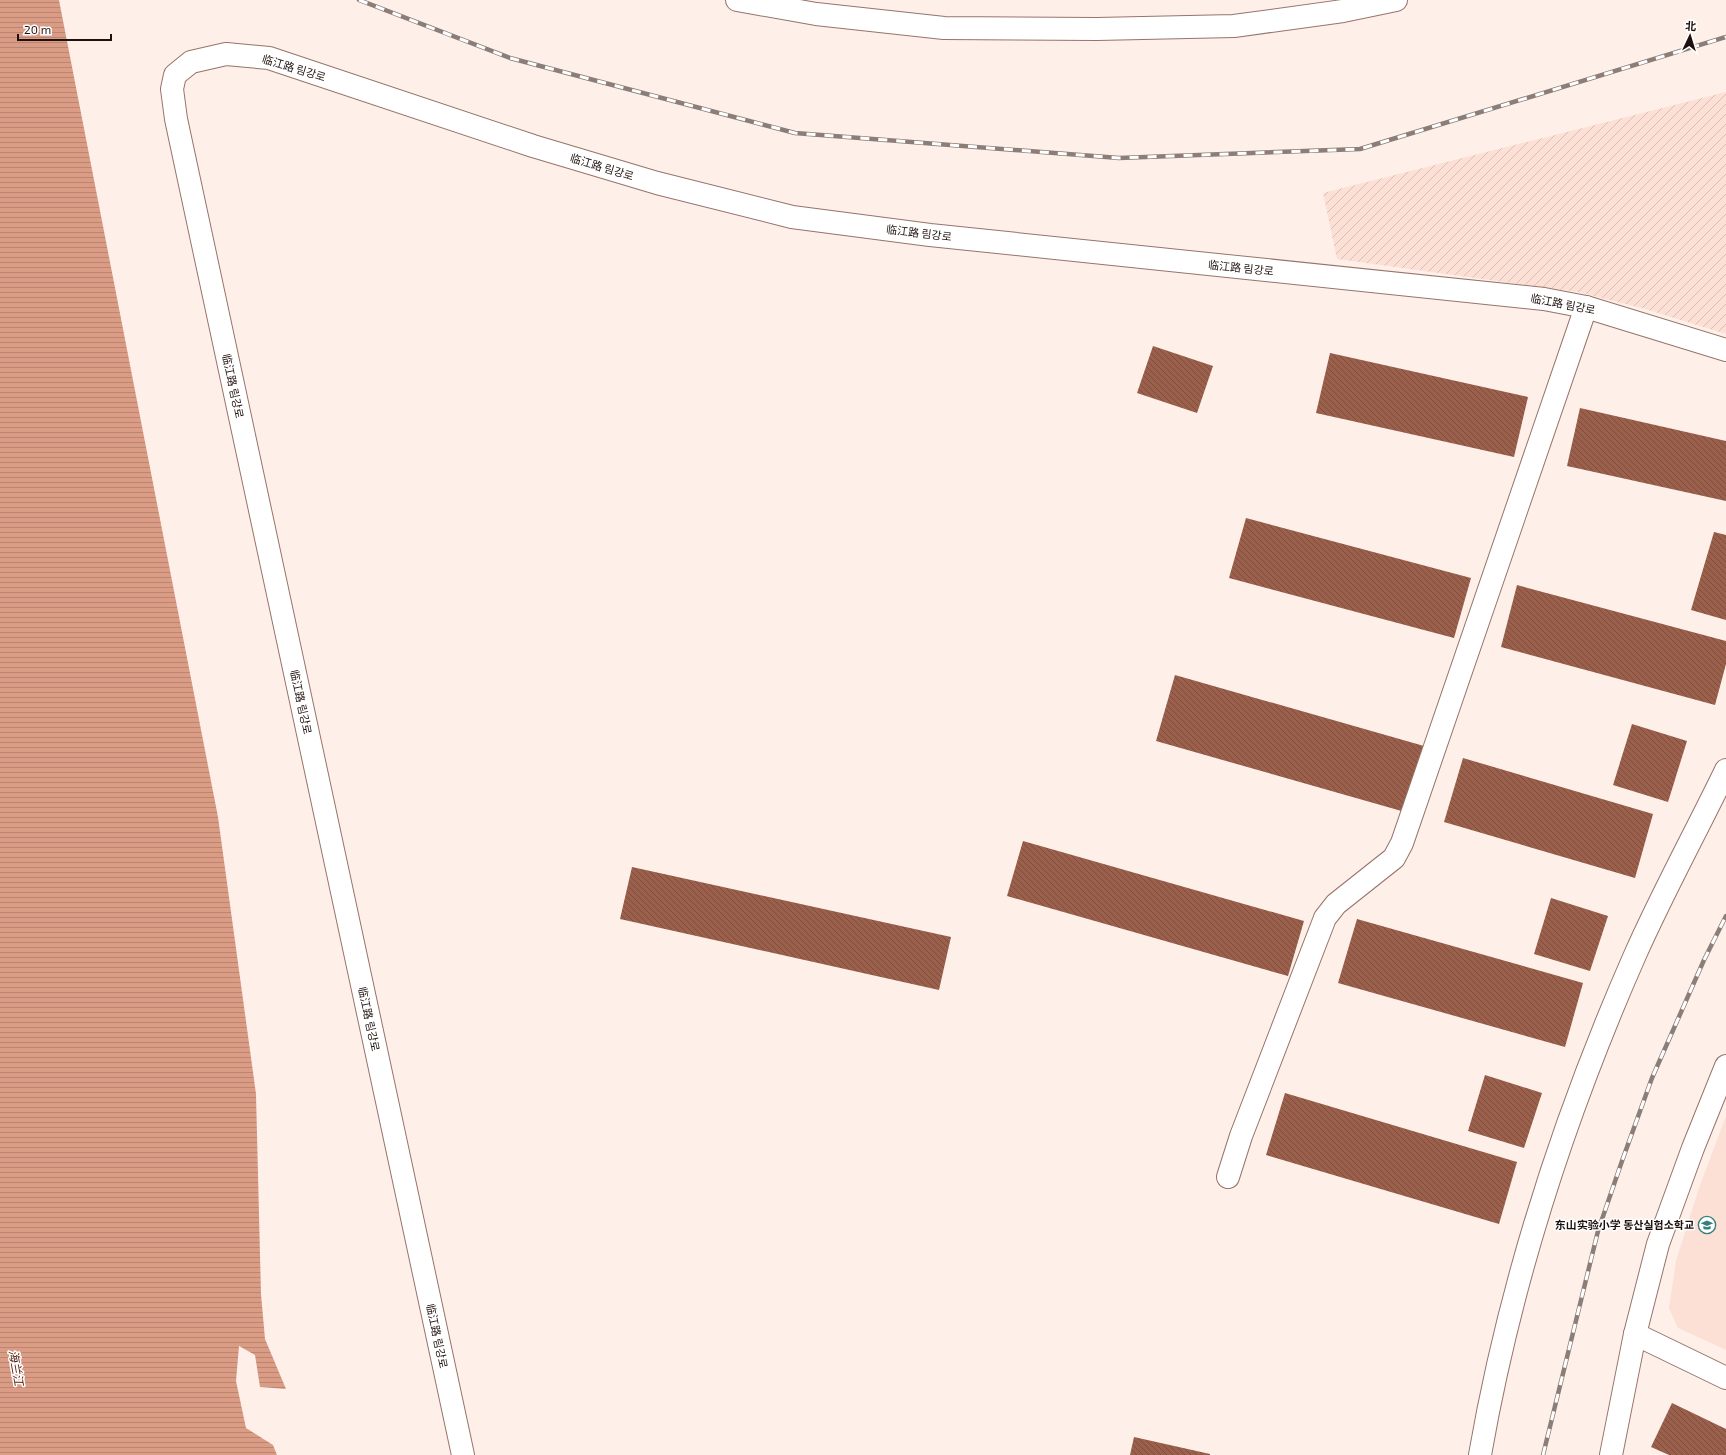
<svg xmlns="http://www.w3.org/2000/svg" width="1726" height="1455" font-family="'Exo 2','Noto Sans SC','Noto Sans KR',sans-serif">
<defs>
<pattern id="industrial-furrows" width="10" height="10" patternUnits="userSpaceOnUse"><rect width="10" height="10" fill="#fce0d6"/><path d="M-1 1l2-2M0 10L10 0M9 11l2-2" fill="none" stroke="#d8bfb6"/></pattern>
<pattern id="water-rules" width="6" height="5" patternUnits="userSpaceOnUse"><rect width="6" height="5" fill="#db9c86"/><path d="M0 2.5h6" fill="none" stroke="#bc8572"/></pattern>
<pattern id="building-back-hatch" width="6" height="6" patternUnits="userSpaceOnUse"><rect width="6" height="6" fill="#9a604c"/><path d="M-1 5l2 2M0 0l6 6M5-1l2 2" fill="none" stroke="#7d4e3e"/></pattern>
</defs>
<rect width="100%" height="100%" fill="#feefe9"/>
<!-- built -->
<polygon fill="#fce0d6" points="1726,1116 1726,1350 1678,1328 1669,1308 1676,1261 1699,1188"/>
<!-- industrial -->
<polygon fill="url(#industrial-furrows)" points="1726,92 1726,334 1645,309 1578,292 1337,259 1323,193"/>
<!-- water -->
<polygon fill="url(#water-rules)" points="0,0 59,0 218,817 256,1094 261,1294 265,1339 286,1389 260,1387 255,1355 239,1346 236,1381 246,1428 273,1445 277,1455 0,1455"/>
<!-- building -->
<g fill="url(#building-back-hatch)">
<polygon points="1153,346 1213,366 1197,413 1137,393"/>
<polygon points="1330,353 1528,397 1514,457 1316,413"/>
<polygon points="1580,408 1726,441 1726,501 1567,466"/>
<polygon points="1246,518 1471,578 1454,638 1229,578"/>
<polygon points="1714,532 1726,535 1726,620 1691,610"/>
<polygon points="1517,585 1726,641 1726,664 1715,705 1501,647"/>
<polygon points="1175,675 1424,746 1405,812 1156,741"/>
<polygon points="1632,724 1687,741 1668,802 1613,785"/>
<polygon points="1463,758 1653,814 1635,878 1444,822"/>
<polygon points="1023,841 1304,921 1288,976 1007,896"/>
<polygon points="632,867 951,937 939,990 620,919"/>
<polygon points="1551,898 1608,916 1590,971 1534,954"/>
<polygon points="1357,919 1583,983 1565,1047 1338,983"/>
<polygon points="1485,1075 1542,1093 1524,1148 1468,1131"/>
<polygon points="1285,1093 1517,1162 1499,1224 1266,1155"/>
<polygon points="1672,1403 1726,1429 1726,1455 1669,1455 1651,1447"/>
<polygon points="1134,1437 1210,1454 1210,1455 1130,1455"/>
</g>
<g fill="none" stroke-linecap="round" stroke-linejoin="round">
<defs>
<g id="minor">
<polyline points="737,0 816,14 944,28 1097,29 1234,26 1343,11 1396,0"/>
<polyline points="1228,1177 1241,1136 1325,918 1336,904 1394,858 1402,843 1586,307"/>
<polyline points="1635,1334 1726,1378"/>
<polyline points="463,1455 176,119 172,89 175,75 191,62 226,54 269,58 533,146 657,183 792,217 930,235 1544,299 1586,307 1726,350"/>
<path d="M1480 1455C1510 1283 1565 1114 1635 955 1663 892 1696 832 1726 770"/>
<polyline points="1611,1455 1635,1334 1658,1244 1693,1148 1726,1066"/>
</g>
</defs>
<!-- minor casing -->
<use href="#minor" stroke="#967469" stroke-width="24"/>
<!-- minor -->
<use href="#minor" stroke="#fff" stroke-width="22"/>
<defs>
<g id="rail">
<polyline points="359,0 510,58 795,133 1119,158 1360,149 1726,37"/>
<polyline points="1543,1455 1598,1231 1622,1161 1652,1078 1704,960 1726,916"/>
</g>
</defs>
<!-- rail casing -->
<use href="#rail" stroke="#8b7d78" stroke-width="4.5"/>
<!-- rail -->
<use href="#rail" stroke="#fff" stroke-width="3" stroke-dasharray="9" stroke-linecap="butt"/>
</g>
<!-- icons -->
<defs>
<symbol id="school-ring" viewBox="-11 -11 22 22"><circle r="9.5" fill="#fff" stroke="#367e79" stroke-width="1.5"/><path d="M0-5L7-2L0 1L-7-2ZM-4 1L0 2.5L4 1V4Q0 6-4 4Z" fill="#367e79"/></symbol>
</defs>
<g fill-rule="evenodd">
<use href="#school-ring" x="1697" y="1215" width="20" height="20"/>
</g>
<g text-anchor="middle" stroke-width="3" stroke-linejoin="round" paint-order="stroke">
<!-- street labels -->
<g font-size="11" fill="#1e110d" stroke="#fff">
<text transform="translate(294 68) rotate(17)" y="4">临江路 림강로</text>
<text transform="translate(602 167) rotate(17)" y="4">临江路 림강로</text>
<text transform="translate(919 233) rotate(7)" y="4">临江路 림강로</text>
<text transform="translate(1241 268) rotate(6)" y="4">临江路 림강로</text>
<text transform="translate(1563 304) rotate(11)" y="4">临江路 림강로</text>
<text transform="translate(233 386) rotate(78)" y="4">临江路 림강로</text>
<text transform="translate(301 702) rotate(78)" y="4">临江路 림강로</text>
<text transform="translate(369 1019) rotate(78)" y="4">临江路 림강로</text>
<text transform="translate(437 1336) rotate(78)" y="4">临江路 림강로</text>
</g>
<!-- poi labels -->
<g font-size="11" font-weight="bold" fill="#1e110d" stroke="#fff" text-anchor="end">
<text x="1694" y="1229">东山实验小学 동산실험소학교</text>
</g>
<!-- water labels -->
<g font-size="12" font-style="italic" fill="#5b220e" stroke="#fff">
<text transform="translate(16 1368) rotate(80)" y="4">海兰江</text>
</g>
</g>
<!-- north arrow -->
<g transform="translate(1690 36) rotate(4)" stroke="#ffffff" stroke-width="3" paint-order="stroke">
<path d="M0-3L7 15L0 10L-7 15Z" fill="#1e110d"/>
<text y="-6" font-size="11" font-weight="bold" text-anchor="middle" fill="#1e110d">北</text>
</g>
<!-- scale -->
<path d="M18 34v6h93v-6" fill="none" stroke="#1e110d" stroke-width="2"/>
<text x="24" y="34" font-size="12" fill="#1e110d" stroke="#ffffff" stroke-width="3" paint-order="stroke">20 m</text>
</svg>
